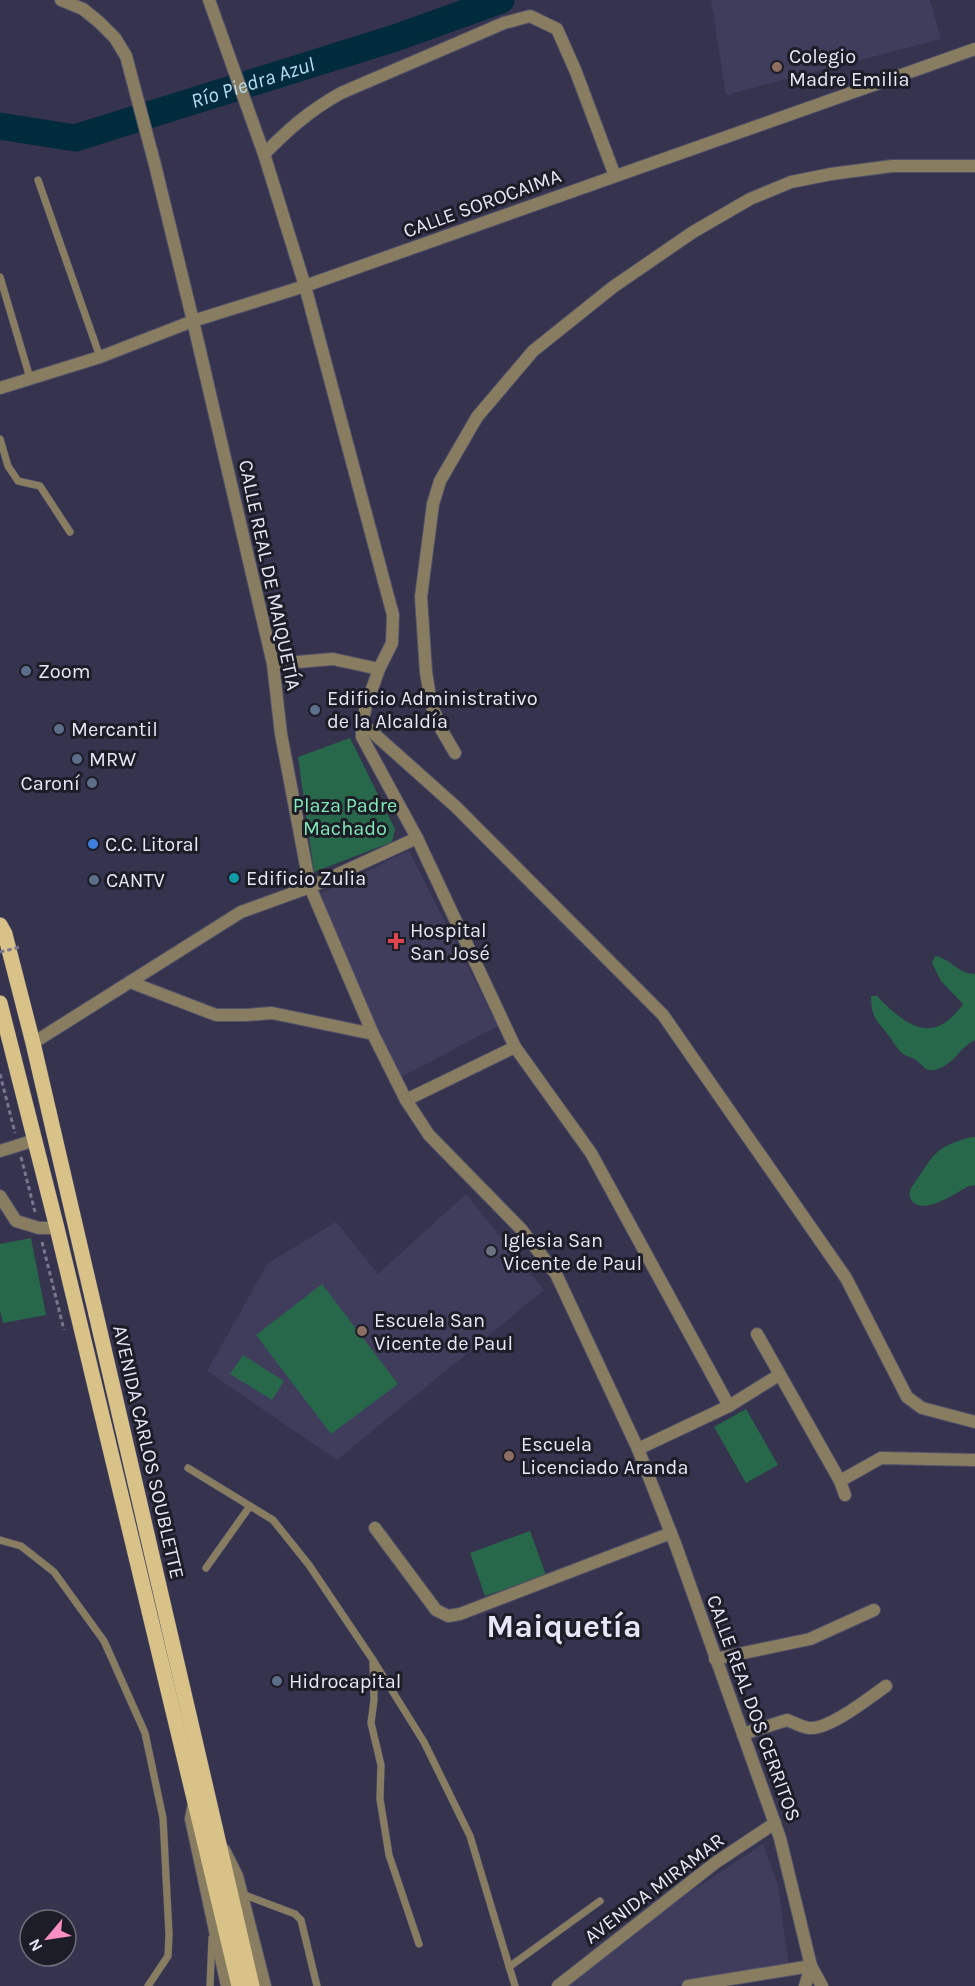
<svg xmlns="http://www.w3.org/2000/svg" width="975" height="1986" font-family="Karla,sans-serif">
<rect width="100%" height="100%" fill="#35334d"/>
<!-- built -->
<g fill="#3f3c5c">
<polygon points="711,0 930,0 941,39 726,95"/>
<polygon points="409,851 498,1026 401,1077 356,985 317,896 357,875 376,868 384,862"/>
<polygon points="466,1194 544,1290 337,1460 207,1371 268,1263 336,1222 378,1274"/>
<polygon points="763,1844 778,1885 789,1967 677,1986 563,1986 678,1900"/>
</g>
<!-- green -->
<g fill="#27684b">
<polygon points="350,738 395,829 392,842 314,872 298,757"/>
<path d="M935 956C950 958 958 974 975 974V1040C960 1047 953 1066 935 1070 925 1072 923 1065 916 1060 912 1057 907 1057 903 1054 898 1050 895 1045 892 1040 879 1022 871 1020 871 996H877C905 1025 933 1047 963 1004L941 981 932 963Z"/>
<path d="M972 1137H975V1185L969 1186C957 1192 924 1216 912 1201 909 1197 909 1193 911 1188 934 1156 932 1147 972 1137Z"/>
<polygon points="31,1238 46,1315 3,1323 0,1310 0,1244"/>
<polygon points="322,1284 398,1384 331,1434 256,1335"/>
<polygon points="243,1355 284,1381 272,1400 230,1374"/>
<polygon points="746,1409 778,1465 746,1483 714,1427"/>
<polygon points="530,1531 546,1575 485,1596 470,1553"/>
</g>
<g fill="none" stroke-linecap="round" stroke-linejoin="round">
<!-- river -->
<path stroke="#002b3d" stroke-width="27" id="s1" d="M0 126 75 138 395 38 501 0"/>
<defs>
<g id="service">
<polyline points="38,180 100,357"/>
<polyline points="0,277 30,378"/>
<polyline points="0,439 8,466 18,481 40,486 70,532"/>
<polyline points="188,1468 273,1520 309,1565 373,1660 424,1742 470,1836 515,1986"/>
<polyline points="0,1540 21,1546 54,1572 104,1641 145,1733 163,1818 169,1934 168,1956 148,1986"/>
<polyline points="206,1568 250,1506"/>
<polyline points="373,1662 374,1700 371,1723 381,1765 380,1799 389,1855 419,1944"/>
<polyline points="242,1894 295,1914 301,1920 317,1986"/>
<polyline points="509,1967 600,1901"/>
<polyline points="210,1986 212,1938"/>
</g>
<g id="minor">
<polyline points="61,0 83,9 99,22 115,38 126,56 155,165 193,321 273,664 281,734 310,887 373,1034 406,1100 429,1135 521,1229 556,1274 638,1449 676,1546 780,1838 811,1966 805,1986"/>
<polyline points="209,0 264,154 305,286 393,615 392,643 379,669 366,706 362,723 362,737 417,838 515,1047 591,1153 729,1406 638,1449"/>
<path d="M264 154C290 128 309 111 341 93L504 23 530 16 557 29 576 72 615 176"/>
<polyline points="0,388 100,357 193,321 305,286 975,49"/>
<polyline points="273,664 333,659 379,669"/>
<polyline points="362,723 455,806 663,1015 846,1278 907,1397 922,1408 975,1422"/>
<polyline points="455,753 441,729 431,703 426,672 421,597 433,504 440,481 477,417 533,351 613,287 693,232 750,199 791,182 831,174 892,166 975,166"/>
<polyline points="130,982 216,1015 246,1015 272,1013 373,1034"/>
<polyline points="33,1043 241,912 310,887 417,838"/>
<polyline points="406,1100 515,1047"/>
<polyline points="0,1151 35,1140"/>
<polyline points="0,1196 16,1221 39,1228 57,1228"/>
<polyline points="757,1334 840,1481 845,1495"/>
<polyline points="729,1406 779,1375"/>
<polyline points="840,1481 881,1458 975,1460"/>
<polyline points="375,1528 436,1610 448,1616 460,1614 671,1533"/>
<polyline points="715,1659 810,1639 874,1610"/>
<path d="M743 1734 787 1720C793 1722 801 1727 809 1728 829 1730 869 1698 886 1686"/>
<polyline points="558,1986 715,1863 775,1823"/>
<polyline points="688,1986 811,1966 822,1986"/>
</g>
<g id="tertiary">
<polyline points="194,1803 191,1819 227,1986"/>
<polyline points="224,1850 237,1876 265,1986"/>
</g>
<g id="primary">
<polyline points="0,925 5,934 33,1043 252,1986"/>
<polyline points="0,1003 57,1228 239,1986"/>
</g>
</defs>
<!-- service casing -->
<use href="#service" stroke="#515068" stroke-width="8"/>
<!-- minor casing -->
<use href="#minor" stroke="#515068" stroke-width="14"/>
<!-- tertiary casing -->
<use href="#tertiary" stroke="#515068" stroke-width="14"/>
<!-- primary casing -->
<use href="#primary" stroke="#515068" stroke-width="16"/>
<!-- path -->
<g stroke="#79778e" stroke-width="3" stroke-dasharray="4.5 3" stroke-linecap="butt">
<polyline points="0,1074 15,1133"/>
<polyline points="21,1157 35,1212"/>
<polyline points="42,1242 64,1330"/>
</g>
<!-- service -->
<use href="#service" stroke="#887d61" stroke-width="7"/>
<!-- minor -->
<use href="#minor" stroke="#887d61" stroke-width="12"/>
<!-- tertiary -->
<use href="#tertiary" stroke="#887d61" stroke-width="12"/>
<!-- primary -->
<use href="#primary" stroke="#d8c287" stroke-width="15"/>
<!-- path-bridge -->
<polyline stroke="#79778e" stroke-width="3" stroke-dasharray="4.5 3" stroke-linecap="butt" points="0,952 20,947"/>
</g>
<!-- markers -->
<g fill="#8d6e63" stroke="#1d1d28" stroke-width="2">
<circle cx="777" cy="67" r="6"/>
<circle cx="362" cy="1331" r="6"/>
<circle cx="509" cy="1456" r="6"/>
</g>
<g fill="#5c6f8a" stroke="#1d1d28" stroke-width="2">
<circle cx="26" cy="671" r="6"/>
<circle cx="315" cy="710" r="6"/>
<circle cx="59" cy="729" r="6"/>
<circle cx="77" cy="759" r="6"/>
<circle cx="92" cy="783" r="6"/>
<circle cx="94" cy="880" r="6"/>
<circle cx="277" cy="1681" r="6"/>
</g>
<circle fill="#3f7fe0" stroke="#1d1d28" stroke-width="2" cx="93" cy="844" r="6"/>
<circle fill="#0f9aa8" stroke="#1d1d28" stroke-width="2" cx="234" cy="878" r="6"/>
<path fill="#e0444e" stroke="#1d1d28" stroke-width="2" d="M393 932h6v6h6v6h-6v6h-6v-6h-6v-6h6z"/>
<circle fill="#6b7280" stroke="#1d1d28" stroke-width="2" cx="491" cy="1251" r="6"/>
<g text-anchor="middle" stroke-width="6" stroke-linejoin="round" paint-order="stroke">
<!-- poi labels -->
<g font-size="20" fill="#e7e6f7" stroke="#1d1d28" text-anchor="start">
<text x="789" y="63">Colegio<tspan x="789" dy="23">Madre Emilia</tspan></text>
<text x="38" y="678">Zoom</text>
<text x="327" y="705">Edificio Administrativo<tspan x="327" dy="23">de la Alcaldía</tspan></text>
<text x="71" y="736">Mercantil</text>
<text x="89" y="766">MRW</text>
<text x="80" y="790" text-anchor="end">Caroní</text>
<text x="105" y="851">C.C. Litoral</text>
<text x="246" y="885">Edificio Zulia</text>
<text x="106" y="887">CANTV</text>
<text x="410" y="937">Hospital<tspan x="410" dy="23">San José</tspan></text>
<text x="503" y="1247">Iglesia San<tspan x="503" dy="23">Vicente de Paul</tspan></text>
<text x="374" y="1327">Escuela San<tspan x="374" dy="23">Vicente de Paul</tspan></text>
<text x="521" y="1451">Escuela<tspan x="521" dy="23">Licenciado Aranda</tspan></text>
<text x="289" y="1688">Hidrocapital</text>
</g>
<!-- street labels -->
<g font-size="20" fill="#e7e6f7" stroke="#1d1d28">
<text transform="translate(482 203) rotate(-20)" y="7">CALLE SOROCAIMA</text>
<text transform="translate(270 575) rotate(78)" y="7">CALLE REAL DE MAIQUETÍA</text>
<text transform="translate(149 1452) rotate(77)" y="7">AVENIDA CARLOS SOUBLETTE</text>
<text transform="translate(754 1708) rotate(70)" y="7">CALLE REAL DOS CERRITOS</text>
<text transform="translate(654 1888) rotate(-37)" y="7">AVENIDA MIRAMAR</text>
</g>
<!-- park labels -->
<g font-size="20" fill="#7eeab6" stroke="#1d1d28">
<text x="345" y="812">Plaza Padre<tspan x="345" dy="23">Machado</tspan></text>
</g>
<!-- water labels -->
<g font-size="21" font-style="italic" fill="#b6def2" stroke="#1d1d28">
<text dy="7" stroke="none"><textPath href="#s1" startOffset="262">Río Piedra Azul</textPath></text>
</g>
<!-- town labels -->
<g font-size="32" font-weight="bold" fill="#e7e6f7" stroke="#1d1d28">
<text x="564" y="1637">Maiquetía</text>
</g>
</g>
<!-- north arrow -->
<g transform="translate(48 1938) rotate(241)"><circle r="28" fill="#1d1d28" stroke="#6e6d7b" stroke-width="1.5"/>
<path d="M0-4.5L10 22L0 15L-10 22Z" fill="#fb8fc4"/>
<text y="-9" font-size="16" font-weight="bold" text-anchor="middle" fill="#e7e6f7">N</text>
</g>
</svg>
